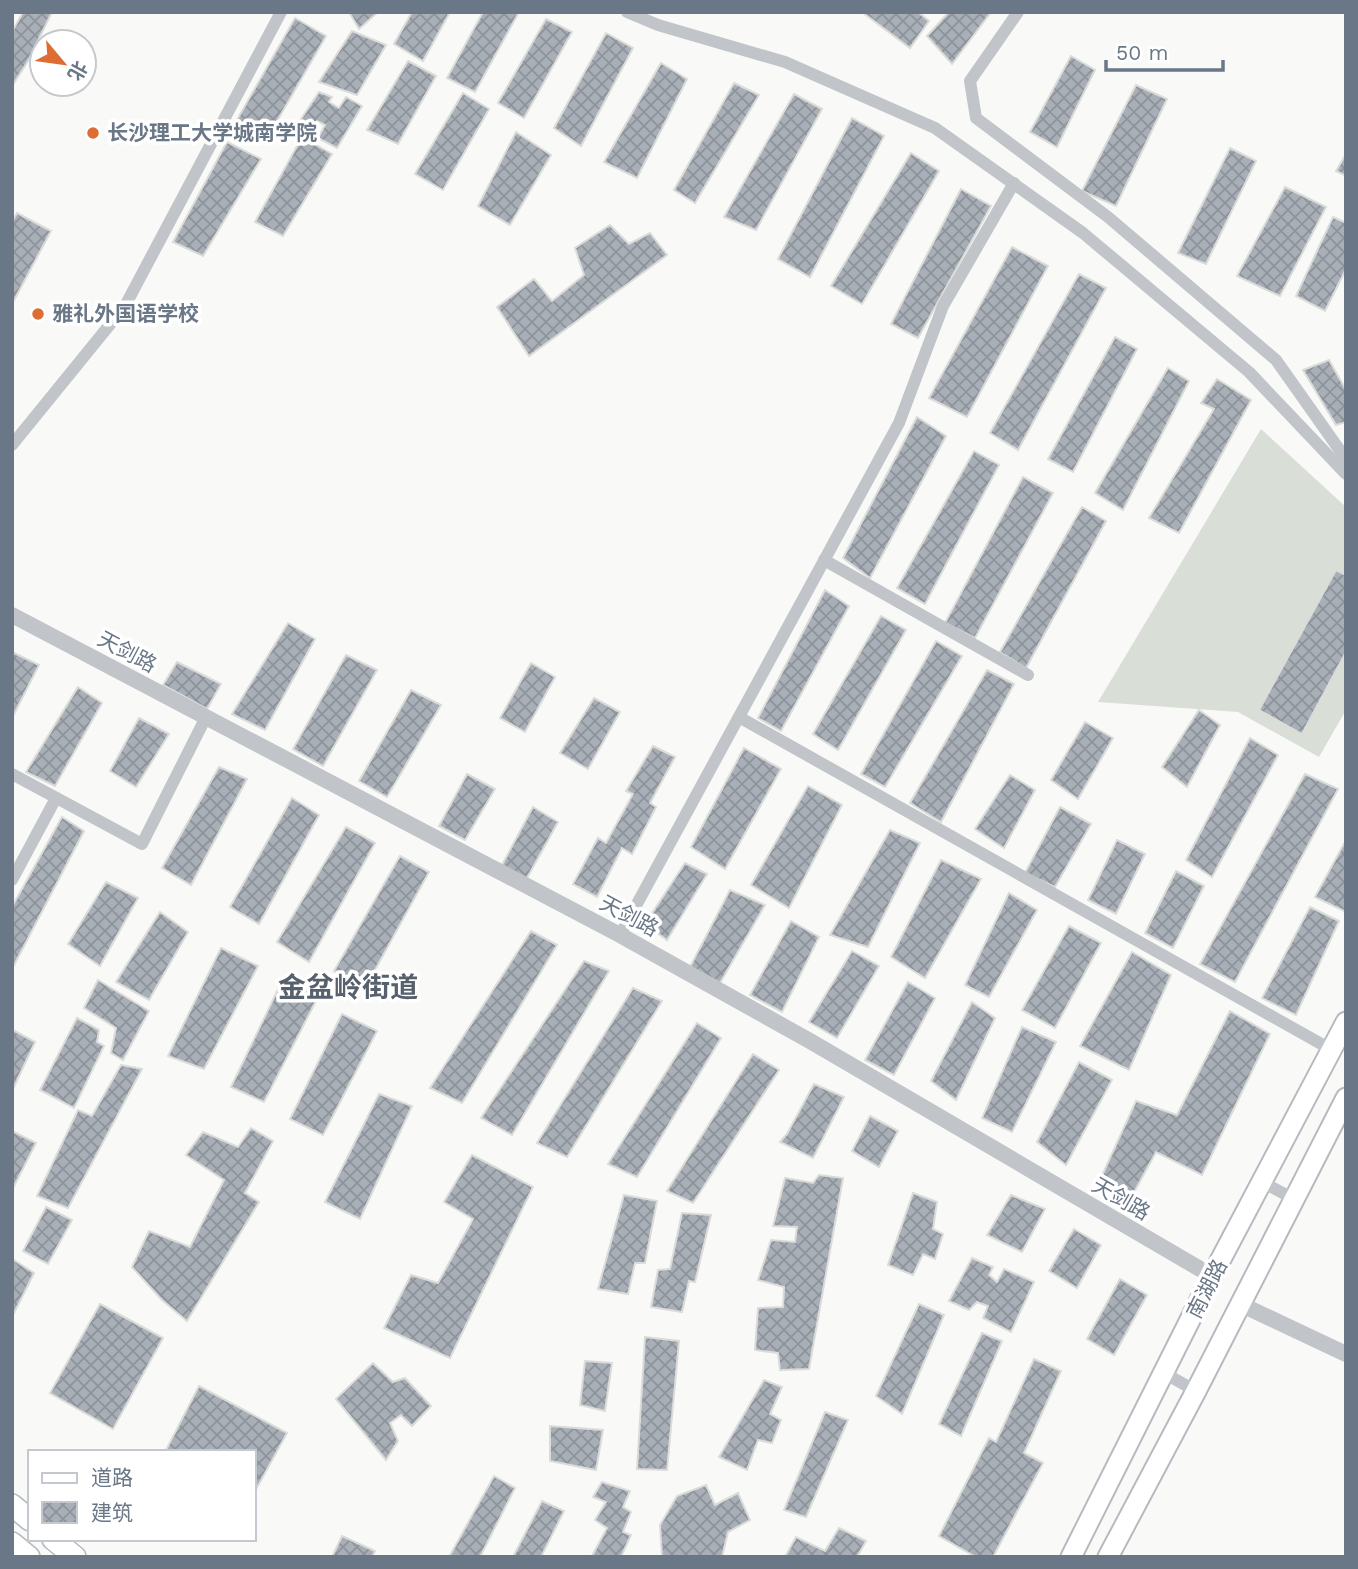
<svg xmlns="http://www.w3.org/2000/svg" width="1358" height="1569" font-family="'Work Sans','Noto Sans SC',sans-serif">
<defs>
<pattern id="building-cross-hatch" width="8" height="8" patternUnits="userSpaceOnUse" patternTransform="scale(1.75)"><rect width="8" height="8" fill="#a8afb7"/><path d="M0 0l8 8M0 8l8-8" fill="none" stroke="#8d939a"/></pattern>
</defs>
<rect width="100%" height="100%" fill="#f9faf8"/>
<!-- pitch -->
<polygon fill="#d9ded7" points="1261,429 1346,507 1346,710 1319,757 1238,712 1098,702"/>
<!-- building -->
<g fill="url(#building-cross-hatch)" stroke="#dbdcda" stroke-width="2">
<polygon points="23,12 52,12 28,61 12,86 12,32"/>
<polygon points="349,12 378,12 359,29"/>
<polygon points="412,12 450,12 423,61 394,44"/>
<polygon points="483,12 519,12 475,92 447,78"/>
<polygon points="862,12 918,12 929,21 910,48"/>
<polygon points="949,12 991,12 952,64 927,36"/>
<polygon points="295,18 326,36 265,142 234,125"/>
<polygon points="546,19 572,32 524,118 498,103"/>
<polygon points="352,31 386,45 357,95 319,82"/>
<polygon points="606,33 633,48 581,146 554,128"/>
<polygon points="1071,56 1095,70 1057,147 1030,132"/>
<polygon points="408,61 436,76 398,144 367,130"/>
<polygon points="661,63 687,79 637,178 604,162"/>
<polygon points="734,83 759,95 695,203 674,190"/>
<polygon points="1136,85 1167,99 1116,206 1082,191"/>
<polygon points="319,92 332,97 329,102 339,108 346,97 362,106 337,148 318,138 325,125 317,121 312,128 301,119"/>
<polygon points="463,93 489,109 443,190 415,174"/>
<polygon points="794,94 822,109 756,230 724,217"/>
<polygon points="852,118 884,136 810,277 778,259"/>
<polygon points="516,132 551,155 510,225 478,206"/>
<polygon points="302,137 332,154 283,236 255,222"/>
<polygon points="227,142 261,159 203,256 173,242"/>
<polygon points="1230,148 1256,161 1206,264 1178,253"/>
<polygon points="911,153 939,171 862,304 831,286"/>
<polygon points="1346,154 1346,176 1336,171"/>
<polygon points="1285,187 1326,207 1280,296 1237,276"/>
<polygon points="961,189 991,206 918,338 891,324"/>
<polygon points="17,213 51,231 12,304 12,222"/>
<polygon points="1333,217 1346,223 1346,269 1325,311 1296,296"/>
<polygon points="610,225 629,244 650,233 667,255 529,356 497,307 534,279 552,301 584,275 575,248"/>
<polygon points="1012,247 1048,266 967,417 929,398"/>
<polygon points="1079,274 1106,288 1018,450 990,433"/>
<polygon points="1115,337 1137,349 1073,472 1048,459"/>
<polygon points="1329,360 1346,390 1346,422 1336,425 1303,370"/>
<polygon points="1168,368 1189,381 1123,510 1095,493"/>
<polygon points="1217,379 1251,400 1179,533 1149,518 1214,409 1201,403"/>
<polygon points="917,417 946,436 870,578 843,558"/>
<polygon points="974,451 999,465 925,604 897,588"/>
<polygon points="1023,477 1053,493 975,638 945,623"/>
<polygon points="1082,507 1106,521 1026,668 1000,652"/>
<polygon points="1336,570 1346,575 1346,652 1302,734 1259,710"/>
<polygon points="825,590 849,606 781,731 758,718"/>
<polygon points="881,616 906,630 838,750 813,734"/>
<polygon points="288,623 315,639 265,730 232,714"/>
<polygon points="936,641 962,656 885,787 861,774"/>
<polygon points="12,652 39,665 12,718"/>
<polygon points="346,655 377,670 323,766 293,749"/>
<polygon points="177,662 221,684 207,709 163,685"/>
<polygon points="531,663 555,677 525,732 500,718"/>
<polygon points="987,670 1014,684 941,822 910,803"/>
<polygon points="78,687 102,703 55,786 26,772"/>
<polygon points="411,690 441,705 387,797 359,781"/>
<polygon points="594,698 620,712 588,769 560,753"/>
<polygon points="1199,710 1220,725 1187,787 1162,767"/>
<polygon points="139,718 169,734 136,787 110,771"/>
<polygon points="1085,722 1113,738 1078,799 1051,780"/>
<polygon points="1250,738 1278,755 1212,877 1186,860"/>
<polygon points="653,746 675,757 650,803 656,807 632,854 622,848 597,897 573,884 598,838 606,843 633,794 626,791"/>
<polygon points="744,748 781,769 725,869 691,847"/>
<polygon points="219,767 247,779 191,885 162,868"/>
<polygon points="467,774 495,789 465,840 439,826"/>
<polygon points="1305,774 1338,789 1235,982 1200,964"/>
<polygon points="1010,775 1035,790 1004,848 975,829"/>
<polygon points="808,786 842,805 789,908 751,885"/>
<polygon points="292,798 319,815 259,924 230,907"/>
<polygon points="533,807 558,822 527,878 501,867"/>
<polygon points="1060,807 1091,824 1055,887 1025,873"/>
<polygon points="62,817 84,831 12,969 12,907"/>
<polygon points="346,827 375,843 309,962 277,942"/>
<polygon points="890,830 920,843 868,947 830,935"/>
<polygon points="1117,840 1145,854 1116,914 1088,900"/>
<polygon points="1346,840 1346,912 1315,897"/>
<polygon points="400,856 429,872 365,988 334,971"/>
<polygon points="941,860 981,879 925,978 891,957"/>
<polygon points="685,863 707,874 667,940 645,924"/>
<polygon points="1176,871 1204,886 1173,948 1145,933"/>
<polygon points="106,882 138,898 100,966 68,944"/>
<polygon points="730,890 765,905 720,983 690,967"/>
<polygon points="1009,893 1037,910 989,997 965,985"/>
<polygon points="1310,907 1339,921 1296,1015 1262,998"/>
<polygon points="160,912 188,932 149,1000 116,982"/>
<polygon points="791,921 819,937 782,1012 750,995"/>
<polygon points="1069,926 1101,943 1055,1028 1022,1010"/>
<polygon points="531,931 557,945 462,1103 430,1088"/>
<polygon points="221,948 258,966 204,1069 168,1056"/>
<polygon points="852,951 879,966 837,1038 809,1022"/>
<polygon points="1132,952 1171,975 1129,1070 1080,1046"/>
<polygon points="584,961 609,971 512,1135 481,1118"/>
<polygon points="284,977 318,997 264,1102 231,1087"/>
<polygon points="98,980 149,1011 123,1060 111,1053 116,1028 84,1008"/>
<polygon points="908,982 935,998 894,1075 865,1060"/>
<polygon points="633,988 662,1001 567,1157 537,1143"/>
<polygon points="972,1002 995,1018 956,1100 931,1081"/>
<polygon points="1230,1011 1270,1034 1202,1175 1156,1152 1133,1194 1100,1180 1136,1101 1177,1115"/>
<polygon points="342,1014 377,1031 323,1135 290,1119"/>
<polygon points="77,1018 99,1030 97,1042 104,1046 74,1108 40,1090"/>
<polygon points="697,1023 721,1038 637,1177 608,1164"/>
<polygon points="1022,1027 1056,1042 1012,1132 982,1118"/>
<polygon points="13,1030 35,1042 12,1091 12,1032"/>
<polygon points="753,1054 779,1070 693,1203 667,1191"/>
<polygon points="1079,1062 1112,1080 1066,1165 1037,1142"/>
<polygon points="121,1065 142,1069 68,1208 37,1196 78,1110 92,1116"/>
<polygon points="814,1084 844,1097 813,1158 780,1142 787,1134"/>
<polygon points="379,1094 412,1106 360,1219 325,1202"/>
<polygon points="870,1116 898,1131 879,1167 852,1151"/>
<polygon points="251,1128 273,1141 245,1193 259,1202 187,1321 162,1300 132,1267 149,1231 190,1247 224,1180 186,1155 203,1132 238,1147"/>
<polygon points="12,1131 36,1143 12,1190"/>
<polygon points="472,1155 533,1187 450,1358 384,1328 411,1275 438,1283 473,1219 444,1202"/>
<polygon points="819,1175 843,1178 809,1369 780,1370 778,1353 755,1350 758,1308 783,1307 784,1287 758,1280 771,1240 795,1242 797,1227 773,1226 785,1178 813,1183"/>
<polygon points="913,1193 937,1202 933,1229 943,1234 935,1259 923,1254 913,1275 888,1265"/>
<polygon points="624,1195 657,1201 645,1263 635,1263 628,1294 598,1289"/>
<polygon points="1011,1195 1045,1209 1022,1252 987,1235"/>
<polygon points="46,1207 72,1220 48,1264 23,1251"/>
<polygon points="682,1213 711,1215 695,1282 689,1281 682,1312 651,1307 658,1270 670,1269"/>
<polygon points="1074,1229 1101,1245 1077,1288 1049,1271"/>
<polygon points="972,1258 993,1267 989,1275 997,1282 1004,1269 1034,1282 1011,1332 983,1318 988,1306 977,1302 969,1310 949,1301"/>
<polygon points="14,1260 34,1273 12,1317 12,1264"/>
<polygon points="1120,1279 1147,1295 1114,1355 1087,1339"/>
<polygon points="100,1304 163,1338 113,1429 50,1393"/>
<polygon points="919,1304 944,1315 902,1414 876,1396"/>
<polygon points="982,1333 1002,1341 961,1436 939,1424"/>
<polygon points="645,1337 679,1341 667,1470 637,1469"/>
<polygon points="1034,1359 1061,1371 1024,1453 1043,1463 993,1557 976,1557 939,1536 989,1438 996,1442"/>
<polygon points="585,1361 612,1363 605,1411 580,1405"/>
<polygon points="373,1363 393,1382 405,1378 431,1406 412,1426 401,1415 390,1423 398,1441 386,1460 336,1399"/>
<polygon points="764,1380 782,1387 770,1414 781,1420 772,1443 758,1440 747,1470 719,1457"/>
<polygon points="199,1386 287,1433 254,1493 254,1452 165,1452"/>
<polygon points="825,1412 848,1420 806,1517 784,1510"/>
<polygon points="550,1426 603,1430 596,1470 550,1461"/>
<polygon points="494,1476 515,1488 480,1557 449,1557"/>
<polygon points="602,1482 630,1491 623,1507 631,1512 623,1532 631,1535 621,1557 592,1556 607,1528 595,1520 606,1502 593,1497"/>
<polygon points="706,1485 715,1505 738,1493 750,1520 728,1532 722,1557 662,1557 660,1525 677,1496"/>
<polygon points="542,1501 564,1511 541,1557 513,1557"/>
<polygon points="839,1528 866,1541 857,1557 785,1557 796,1537 825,1551"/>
<polygon points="342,1536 375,1551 372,1557 332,1557"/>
</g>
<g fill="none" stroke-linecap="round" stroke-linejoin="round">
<defs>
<g id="secondary">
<polyline points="1071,1557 1212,1276 1346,1022"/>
<polyline points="1108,1557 1196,1391 1346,1098"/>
</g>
<g id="primary">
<polyline points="12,1505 30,1520"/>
<polyline points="53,1539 75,1557"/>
<polyline points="12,1543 29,1557"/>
</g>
</defs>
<!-- secondary casing -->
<use href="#secondary" stroke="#b6bac0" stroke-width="23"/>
<!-- primary casing -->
<use href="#primary" stroke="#b5b9be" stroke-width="24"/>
<!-- minor -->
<g stroke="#c1c5c9" stroke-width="12">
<polyline points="627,12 658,25 785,62 935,128 1083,233 1249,372 1346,474"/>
<polyline points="1018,12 970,81 976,118 1108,217 1276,360 1346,459"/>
<polyline points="12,445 125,306 281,12"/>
<polyline points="824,560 1028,675"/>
<polyline points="739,717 1332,1050"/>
<polyline points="12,774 142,844 206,717"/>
<polyline points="12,880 56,798"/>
<polyline points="620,935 899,423 943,306 1014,183"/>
<polyline points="1262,1182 1294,1199"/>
<polyline points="1164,1373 1196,1391"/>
</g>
<!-- tertiary -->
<g stroke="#c1c5c9" stroke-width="16">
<polyline points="12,615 620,935 810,1041 1212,1276"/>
<polyline points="1240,1304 1346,1354"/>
</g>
<!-- secondary -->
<use href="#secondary" stroke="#fff" stroke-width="19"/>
<!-- primary -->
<use href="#primary" stroke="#fff" stroke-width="21"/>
</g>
<!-- markers -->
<g fill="#de6d34" stroke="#fff" stroke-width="2.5">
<circle cx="93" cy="133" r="7"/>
<circle cx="38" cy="314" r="7"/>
</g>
<g text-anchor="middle" stroke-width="7" stroke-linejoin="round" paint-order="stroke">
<!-- poi labels -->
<g font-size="21" font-weight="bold" fill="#6a7787" stroke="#fff" text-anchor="start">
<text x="107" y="140">长沙理工大学城南学院</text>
<text x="52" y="321">雅礼外国语学校</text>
</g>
<!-- street labels -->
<g font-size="21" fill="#6a7787" stroke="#fff">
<text transform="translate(127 652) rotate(28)" y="7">天剑路</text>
<text transform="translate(629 916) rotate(28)" y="7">天剑路</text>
<text transform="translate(1121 1199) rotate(30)" y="7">天剑路</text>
<text transform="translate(1207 1289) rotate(-63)" y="7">南湖路</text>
</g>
<!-- district labels -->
<g font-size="28" font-weight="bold" fill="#57616d" stroke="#fff">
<text x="348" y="997">金盆岭街道</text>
</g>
</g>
<!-- border -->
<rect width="1358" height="1569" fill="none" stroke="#6a7787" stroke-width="28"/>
<!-- legend -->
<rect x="28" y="1450" width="228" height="91" fill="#ffffff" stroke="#c3c9cf" stroke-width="2"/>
<rect x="42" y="1473" width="35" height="10" fill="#ffffff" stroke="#c3c9cf" stroke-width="2"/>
<text x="91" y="1485" font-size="21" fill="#6a7787">道路</text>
<rect x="42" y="1502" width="35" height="21" fill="url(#building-cross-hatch)" stroke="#c3c9cf" stroke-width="2"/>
<text x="91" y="1520" font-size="21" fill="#6a7787">建筑</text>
<!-- north arrow -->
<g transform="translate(63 63) rotate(119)"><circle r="33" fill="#ffffff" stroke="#c3c9cf" stroke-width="2"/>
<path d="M0-5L12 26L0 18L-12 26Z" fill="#de6d34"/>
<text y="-10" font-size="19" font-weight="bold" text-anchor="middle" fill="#6a7787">北</text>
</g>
<!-- scale -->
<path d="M1106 60v10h117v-10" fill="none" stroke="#6a7787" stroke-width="3.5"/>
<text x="1116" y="60" font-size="21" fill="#6a7787" stroke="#ffffff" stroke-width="5" paint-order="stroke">50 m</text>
</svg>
